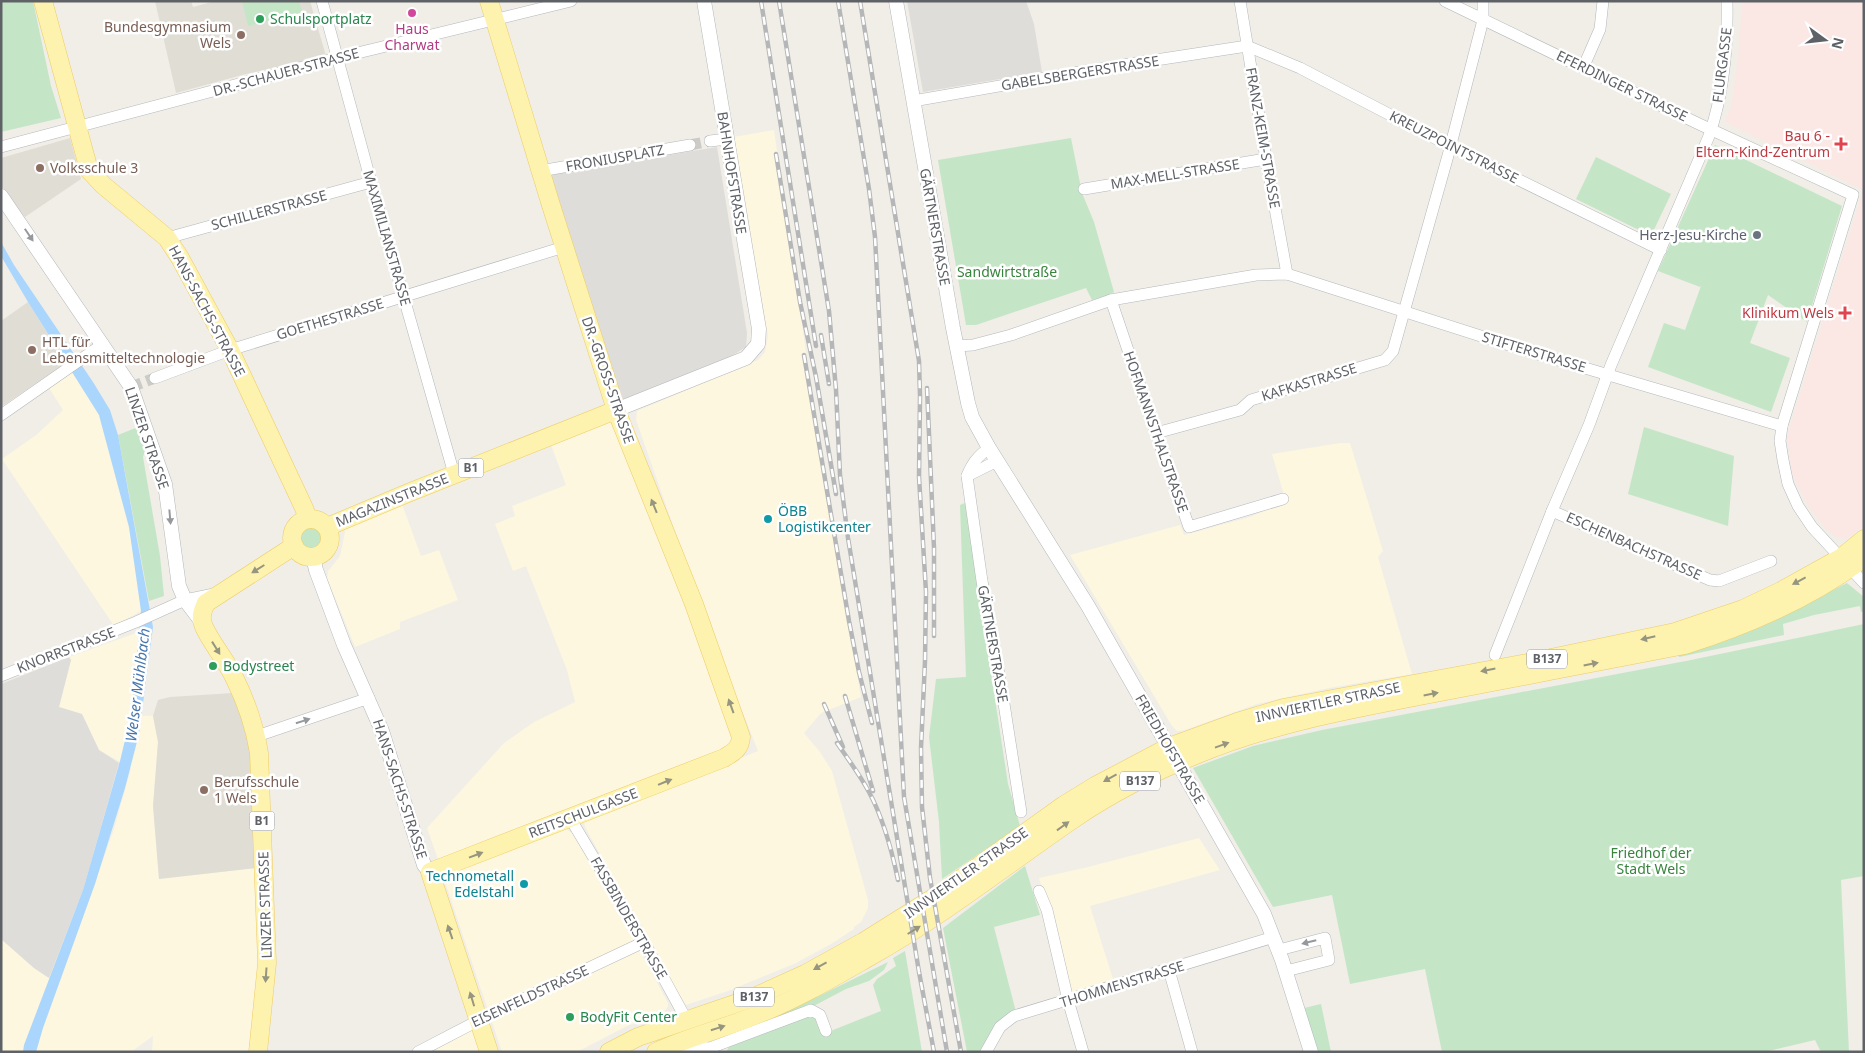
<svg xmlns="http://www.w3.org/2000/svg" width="1865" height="1053" font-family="'Noto Sans',sans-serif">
<rect width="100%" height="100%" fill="#f0eee7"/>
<!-- commercial -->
<g fill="#fdf7df">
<polygon points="774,130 829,511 861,697 821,713 804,733 820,752 832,771 868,900 868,908 861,922 854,927 854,929 831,944 796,963 728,991 686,1005 646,939 585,827 584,821 758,751 709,628 636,420 637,411 758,360 765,352 768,336 733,137"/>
<polygon points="75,371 100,411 99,415 129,527 138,582 141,611 114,626 2,459 36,435 63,410 49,388"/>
<polygon points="614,419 737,737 731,750 438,859 427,828 504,743 534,722 575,702 567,670 526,566 513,571 495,524 515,516 512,506 566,485 551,445"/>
<polygon points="1340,443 1350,443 1383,551 1378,557 1412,674 1329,688 1257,704 1185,730 1177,731 1172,726 1070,555 1180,525 1184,535 1250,517 1286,502 1272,454"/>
<polygon points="402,504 421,556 439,550 458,600 400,622 400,629 355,647 327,578 328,571 340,556 346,527"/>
<polygon points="139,632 131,715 153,716 158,742 153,806 159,879 256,868 259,951 257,1011 250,1052 152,1052 153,1036 131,1052 36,1052 37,1049 25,1045 23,1052 1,1052 1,939 34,968 58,984 114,829 131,768 99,750 82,714 59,707 71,660 69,657"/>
<polygon points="559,829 566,829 573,834 636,935 643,956 668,1003 668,1006 664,1013 627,1026 577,1052 502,1052 444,879 451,869"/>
<polygon points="1199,838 1220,870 1090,906 1114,982 1071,995 1061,950 1039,878 1088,867"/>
<polygon points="472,1029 480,1052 431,1052"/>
</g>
<!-- industrial -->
<g fill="#dfddd9">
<polygon points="907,1 1026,1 1034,24 1042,72 923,92"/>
<polygon points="717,147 747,333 746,347 725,360 618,403 548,175"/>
<polygon points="69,657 71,660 59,707 82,714 99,750 119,763 83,890 49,978 34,968 1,939 1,684"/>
</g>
<!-- education -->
<g fill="#e0ddd5">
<polygon points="155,1 191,1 193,7 215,1 310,1 326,56 246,74 176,93"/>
<polygon points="70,138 81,179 25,217 11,201 1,185 1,158"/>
<polygon points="28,302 66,363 1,407 1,321"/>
<polygon points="233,693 251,742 256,868 159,879 153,806 158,742 153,716 158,700 170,697"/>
</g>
<!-- medical -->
<polygon fill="#fbe8e5" points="1742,1 1864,1 1864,526 1846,539 1836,537 1827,530 1808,506 1792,474 1787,436 1863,190 1725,122 1728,112 1731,108 1738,59"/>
<!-- green -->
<g fill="#c4e6c6">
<polygon points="1,1 33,1 51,86 61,118 1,132"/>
<polygon points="242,1 299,1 302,12 248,26"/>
<polygon points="1071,138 1082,193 1094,222 1114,292 1109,295 1092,300 1086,288 976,325 966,325 938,160"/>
<polygon points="1715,145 1842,206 1807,322 1768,295 1750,343 1790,358 1771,412 1648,367 1664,323 1685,330 1701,286 1700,287 1658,271"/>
<polygon points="1596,157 1671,194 1651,236 1576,199"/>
<polygon points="138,427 145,451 143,457 160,556 164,596 149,601 118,435"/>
<polygon points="1644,427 1734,456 1728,526 1628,494"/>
<polygon points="965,503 1008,784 1020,826 942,879 939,822 929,737 936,679 966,677 960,505"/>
<circle cx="311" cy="539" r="13"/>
<polygon points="1847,583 1864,597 1864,611 1861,612 1860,606 1814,615 1783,624 1784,635 1679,657 1678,653 1760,626"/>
<polygon points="1864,624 1864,876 1841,880 1849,1052 1821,1052 1815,1040 1764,1052 1442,1052 1425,969 1350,984 1332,895 1273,907 1193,768 1253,746 1322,730 1691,660"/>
<polygon points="1025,866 1040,915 994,927 1016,1012 984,1052 967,1052 943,928"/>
<polygon points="905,951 922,1052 726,1052 731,1043 807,1015 815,1018 828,1032 881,1011 873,985 877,979 896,966 893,958"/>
<polygon points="888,962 884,970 869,981 846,989 806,1010 721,1042 719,1038 760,1025"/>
<polygon points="1321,1004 1331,1052 1318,1052 1304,1008"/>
</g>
<!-- water -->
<polygon fill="#aad6fd" points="1,242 14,265 93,382 110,410 118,435 153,627 139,734 125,788 95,884 43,1028 36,1052 23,1052 24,1045 83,890 120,761 131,715 141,611 129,527 99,415 28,302 1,256"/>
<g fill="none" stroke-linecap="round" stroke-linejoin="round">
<!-- minor-tunnel -->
<g stroke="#cccbc7" stroke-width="11" stroke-dasharray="11 5.5" stroke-linecap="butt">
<polyline points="690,145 710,141"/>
<polyline points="131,387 155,378"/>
</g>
<defs>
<g id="minor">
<polyline points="322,1 371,182 454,474"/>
<polyline points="1240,1 1266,159 1287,274"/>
<polyline points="1445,1 1699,124 1853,195 1782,426 1780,441 1783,460 1788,484 1798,506 1812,527 1864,583"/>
<polyline points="1583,68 1600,29 1603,1"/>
<polyline points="913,101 1097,69 1247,46 1300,68 1450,146 1661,250"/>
<polyline points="710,141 727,139"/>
<polyline points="1,147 337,58 571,1"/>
<polyline points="540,171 690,145"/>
<polyline points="1084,189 1266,159"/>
<polyline points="167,238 371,182"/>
<polyline points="1111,300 1156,433 1189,527 1283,499"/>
<polyline points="956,346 973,345 1011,335 1111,300 1256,275 1287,274 1534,353 1782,426"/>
<polyline points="155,378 230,350 564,247"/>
<polyline points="1,415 103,344"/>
<polyline points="1156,433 1240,410 1251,400 1385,360 1393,351 1449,152 1483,20 1483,1"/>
<path d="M989 448C978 456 972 463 967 476L982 581 1002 691 1021 812"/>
<polyline points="967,476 997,461"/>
<polyline points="1552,511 1710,580 1719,581 1771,561"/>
<path d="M1495 655 1552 511 1589 425 1611 365 1709 136C1724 93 1728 46 1727 1"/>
<polyline points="1,676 136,622 185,600 214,594"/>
<polyline points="257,736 369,698"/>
<polyline points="570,818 644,942 686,1019"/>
<polyline points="1039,891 1047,910 1068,1000 1083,1052"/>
<polyline points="1279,950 1325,938 1329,960 1286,971"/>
<polyline points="1169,970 1192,1052"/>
<polyline points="418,1052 489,1015 644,942"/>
<polyline points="687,1052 697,1047 710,1048 811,1010 820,1015 826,1031"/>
<polyline points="986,1052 1000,1027 1014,1016 1274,937"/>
</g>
<g id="tertiary">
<polyline points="896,1 953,328 968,403 972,417 989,448 1088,606 1264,914 1282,960 1311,1052"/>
<polyline points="1,196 131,387 165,484 179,586 185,600 201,621"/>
<polyline points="616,410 746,358 758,344 759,329 704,1"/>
<polyline points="313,557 316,570 344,645 382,731 424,865 430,872"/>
</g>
<g id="primary">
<polyline points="43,1 89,170 103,185 167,238 180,258 230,350 304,508 308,519"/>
<path d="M489 1 550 202 616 410 694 604 741 737C740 749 734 752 724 758L430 872 489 1052"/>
<circle cx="311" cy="538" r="19"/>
<polyline points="327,527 408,493 616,410"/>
<path d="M258 1052 267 963 259 753C255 727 246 701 234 677 225 659 212 644 204 627 200 618 202 612 206 603L294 546"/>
<polyline points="609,1052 638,1037 752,998 805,974 863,942 941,893 1064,805 1095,786 1169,747 1240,721 1283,708 1527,663 1675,632 1743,609 1781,591 1842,557 1864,539"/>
<path d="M656 1052C690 1036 727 1028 761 1013 799 998 836 976 871 956 942 916 1005 866 1072 820 1110 794 1153 772 1196 755 1270 724 1347 710 1425 695 1512 678 1598 662 1685 645 1748 625 1811 598 1864 558"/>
</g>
</defs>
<!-- minor casing -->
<use href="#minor" stroke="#b4b7bb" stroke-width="12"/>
<!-- tertiary casing -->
<use href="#tertiary" stroke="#b4b7bb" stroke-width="15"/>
<!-- primary casing -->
<use href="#primary" stroke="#eecc62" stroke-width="19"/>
<!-- minor -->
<use href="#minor" stroke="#fff" stroke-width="11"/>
<!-- tertiary -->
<use href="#tertiary" stroke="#fff" stroke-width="14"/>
<!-- primary -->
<use href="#primary" stroke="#fdf3af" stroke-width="18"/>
<defs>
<g id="rail">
<polyline points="761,1 816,346"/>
<polyline points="779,1 829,311 836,390 840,475 848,538 919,972 934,1052"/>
<polyline points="838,1 869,189 875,237 904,797 947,1052"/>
<polyline points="860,1 919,361 920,396 919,477 926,592 925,661 921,748 922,807 930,878 961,1052"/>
<polyline points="776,154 800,302 816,377 836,494"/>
<polyline points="821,335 829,384"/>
<polyline points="804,355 849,621 859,672 872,723"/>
<polyline points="927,388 934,548 934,636"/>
<polyline points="845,696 873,791"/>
<polyline points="824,704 843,747"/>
<path d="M837 743C848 759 860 775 869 792 883 818 892 851 898 880"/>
</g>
</defs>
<!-- rail casing -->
<use href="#rail" stroke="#b5b6b7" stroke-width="4.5"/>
<!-- rail -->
<use href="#rail" stroke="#fff" stroke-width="2.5" stroke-dasharray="8" stroke-linecap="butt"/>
</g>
<!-- one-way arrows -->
<defs><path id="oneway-solid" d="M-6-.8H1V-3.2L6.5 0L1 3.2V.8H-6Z" transform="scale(1.25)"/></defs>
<g fill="#96999c">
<use href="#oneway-solid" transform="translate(29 235) rotate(56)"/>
<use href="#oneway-solid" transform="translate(170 517) rotate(85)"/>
<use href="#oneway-solid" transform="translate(303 721) rotate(-18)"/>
<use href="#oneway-solid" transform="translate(1309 942) rotate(166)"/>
</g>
<g fill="#969580">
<use href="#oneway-solid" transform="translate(654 506) rotate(-112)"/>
<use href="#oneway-solid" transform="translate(258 569) rotate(148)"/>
<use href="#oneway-solid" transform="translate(1799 581) rotate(152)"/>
<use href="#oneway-solid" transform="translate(1648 638) rotate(167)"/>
<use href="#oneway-solid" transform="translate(216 648) rotate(58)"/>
<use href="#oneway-solid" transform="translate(1591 664) rotate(-11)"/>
<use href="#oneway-solid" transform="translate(1488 670) rotate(169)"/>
<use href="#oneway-solid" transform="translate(1431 694) rotate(-11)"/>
<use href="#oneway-solid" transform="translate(731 706) rotate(-110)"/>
<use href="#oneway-solid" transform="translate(1222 745) rotate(-20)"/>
<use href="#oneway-solid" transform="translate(1110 778) rotate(151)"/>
<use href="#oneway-solid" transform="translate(665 782) rotate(-22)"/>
<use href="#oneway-solid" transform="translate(1063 826) rotate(-36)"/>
<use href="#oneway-solid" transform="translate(476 855) rotate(-21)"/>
<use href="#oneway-solid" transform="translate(914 930) rotate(-32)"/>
<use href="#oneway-solid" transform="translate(450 932) rotate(-109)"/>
<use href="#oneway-solid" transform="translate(820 966) rotate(151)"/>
<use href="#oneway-solid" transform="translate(266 975) rotate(94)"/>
<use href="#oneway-solid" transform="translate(472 999) rotate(-107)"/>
<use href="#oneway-solid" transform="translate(718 1028) rotate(-18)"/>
</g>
<!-- markers -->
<circle fill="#d1479c" stroke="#fff" stroke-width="2" cx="412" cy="13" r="5"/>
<g fill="#2e9e5b" stroke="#fff" stroke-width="2">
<circle cx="260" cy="19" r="5"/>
<circle cx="213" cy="666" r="5"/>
<circle cx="570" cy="1017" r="5"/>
</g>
<g fill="#8d6e63" stroke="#fff" stroke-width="2">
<circle cx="241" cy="35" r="5"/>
<circle cx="40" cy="168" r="5"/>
<circle cx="32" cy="350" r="5"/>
<circle cx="204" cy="790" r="5"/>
</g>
<g fill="#e0444e" stroke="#fff" stroke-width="2">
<path d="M1838.5 136.5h5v5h5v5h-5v5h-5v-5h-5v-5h5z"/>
<path d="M1842.5 305.5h5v5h5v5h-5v5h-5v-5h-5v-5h5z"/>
</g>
<circle fill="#6b7280" stroke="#fff" stroke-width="2" cx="1757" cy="235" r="5"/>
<g fill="#0f9aa8" stroke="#fff" stroke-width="2">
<circle cx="768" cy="519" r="5"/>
<circle cx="524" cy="884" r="5"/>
</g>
<g text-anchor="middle" stroke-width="5" stroke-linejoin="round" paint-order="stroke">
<!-- shield labels -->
<g fill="#fff" stroke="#8e9195" stroke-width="1">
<rect x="458.5" y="458.5" width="25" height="19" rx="4"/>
<rect x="1527" y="649.5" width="40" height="19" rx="4"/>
<rect x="1120" y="771.5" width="40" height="19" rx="4"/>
<rect x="249.5" y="811.5" width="25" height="19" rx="4"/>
<rect x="734" y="987.5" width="40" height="19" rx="4"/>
</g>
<g font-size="12" font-weight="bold" fill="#5e6267">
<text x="471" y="472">B1</text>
<text x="1547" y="663">B137</text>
<text x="1140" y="785">B137</text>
<text x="262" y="825">B1</text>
<text x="754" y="1001">B137</text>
</g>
<!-- leisure labels -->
<g font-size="14" fill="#27864d" stroke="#fff" text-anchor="start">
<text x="270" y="24">Schulsportplatz</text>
<text x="223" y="671">Bodystreet</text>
<text x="580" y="1022">BodyFit Center</text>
</g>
<!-- education labels -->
<g font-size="14" fill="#785e54" stroke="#fff" text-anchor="start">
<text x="231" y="32" text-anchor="end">Bundesgymnasium<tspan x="231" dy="16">Wels</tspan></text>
<text x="50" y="173">Volksschule 3</text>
<text x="42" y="347">HTL für<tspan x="42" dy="16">Lebensmitteltechnologie</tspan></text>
<text x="214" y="787">Berufsschule<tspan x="214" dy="16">1 Wels</tspan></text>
</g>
<!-- hotel labels -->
<g font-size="14" fill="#b23c85" stroke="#fff">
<text x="412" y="34">Haus<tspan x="412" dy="16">Charwat</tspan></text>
</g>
<!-- street labels -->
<g font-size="14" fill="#5e6267" stroke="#fff">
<text transform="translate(1722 65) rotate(-83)" y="5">FLURGASSE</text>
<text transform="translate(286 72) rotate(-15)" y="5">DR.-SCHAUER-STRASSE</text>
<text transform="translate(1080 73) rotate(-9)" y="5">GABELSBERGERSTRASSE</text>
<text transform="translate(1622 86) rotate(26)" y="5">EFERDINGER STRASSE</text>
<text transform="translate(1263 138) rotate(80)" y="5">FRANZ-KEIM-STRASSE</text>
<text transform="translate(1454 147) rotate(27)" y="5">KREUZPOINTSTRASSE</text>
<text transform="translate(615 158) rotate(-10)" y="5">FRONIUSPLATZ</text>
<text transform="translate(732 173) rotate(81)" y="5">BAHNHOFSTRASSE</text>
<text transform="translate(1175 174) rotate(-9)" y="5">MAX-MELL-STRASSE</text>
<text transform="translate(269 210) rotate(-15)" y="5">SCHILLERSTRASSE</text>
<text transform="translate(935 227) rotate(80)" y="5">GÄRTNERSTRASSE</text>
<text transform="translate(387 238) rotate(74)" y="5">MAXIMILIANSTRASSE</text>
<text transform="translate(207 311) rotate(62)" y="5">HANS-SACHS-STRASSE</text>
<text transform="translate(330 319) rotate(-17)" y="5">GOETHESTRASSE</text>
<text transform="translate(1534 352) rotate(17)" y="5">STIFTERSTRASSE</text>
<text transform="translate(608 380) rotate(71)" y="5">DR.-GROSS-STRASSE</text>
<text transform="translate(1309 382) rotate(-17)" y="5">KAFKASTRASSE</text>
<text transform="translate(1156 432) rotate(71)" y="5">HOFMANNSTHALSTRASSE</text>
<text transform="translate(147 438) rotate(71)" y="5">LINZER STRASSE</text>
<text transform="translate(392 500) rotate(-22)" y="5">MAGAZINSTRASSE</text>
<text transform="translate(1634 546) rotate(24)" y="5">ESCHENBACHSTRASSE</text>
<text transform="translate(993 644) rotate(80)" y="5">GÄRTNERSTRASSE</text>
<text transform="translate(66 650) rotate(-21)" y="5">KNORRSTRASSE</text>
<text transform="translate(1328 702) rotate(-12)" y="5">INNVIERTLER STRASSE</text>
<text transform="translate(1170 749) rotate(60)" y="5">FRIEDHOFSTRASSE</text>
<text transform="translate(400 789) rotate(72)" y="5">HANS-SACHS-STRASSE</text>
<text transform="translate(583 813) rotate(-21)" y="5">REITSCHULGASSE</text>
<text transform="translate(966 873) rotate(-35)" y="5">INNVIERTLER STRASSE</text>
<text transform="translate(265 905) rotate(-92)" y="5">LINZER STRASSE</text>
<text transform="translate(629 918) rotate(60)" y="5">FASSBINDERSTRASSE</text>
<text transform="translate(1122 984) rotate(-17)" y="5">THOMMENSTRASSE</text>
<text transform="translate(530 996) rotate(-25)" y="5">EISENFELDSTRASSE</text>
</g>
<!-- health labels -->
<g font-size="14" fill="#be3a42" stroke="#fff" text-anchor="end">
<text x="1830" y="141">Bau 6 -<tspan x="1830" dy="16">Eltern-Kind-Zentrum</tspan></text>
<text x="1834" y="318">Klinikum Wels</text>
</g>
<!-- worship labels -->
<g font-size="14" fill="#5b616d" stroke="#fff" text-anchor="end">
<text x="1747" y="240">Herz-Jesu-Kirche</text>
</g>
<!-- park labels -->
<g font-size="14" fill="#38843e" stroke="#fff">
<text x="1007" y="277">Sandwirtstraße</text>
<text x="1651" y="858">Friedhof der<tspan x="1651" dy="16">Stadt Wels</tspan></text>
</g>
<!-- culture labels -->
<g font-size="14" fill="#0d838f" stroke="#fff" text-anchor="start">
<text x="778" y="516">ÖBB<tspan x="778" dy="16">Logistikcenter</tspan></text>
<text x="514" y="881" text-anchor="end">Technometall<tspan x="514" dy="16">Edelstahl</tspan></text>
</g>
<!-- water labels -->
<g font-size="15" font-style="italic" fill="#4676af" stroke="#fff">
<text transform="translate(138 685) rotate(-83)" y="5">Welser Mühlbach</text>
</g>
</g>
<!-- border -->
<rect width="1865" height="1053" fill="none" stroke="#5e6267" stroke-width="5"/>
<!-- north arrow -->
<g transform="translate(1825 40) rotate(105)" stroke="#ffffff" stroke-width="4" paint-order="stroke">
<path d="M0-4L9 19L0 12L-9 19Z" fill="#5e6267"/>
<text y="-8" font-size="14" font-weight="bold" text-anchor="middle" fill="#5e6267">N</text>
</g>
</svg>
